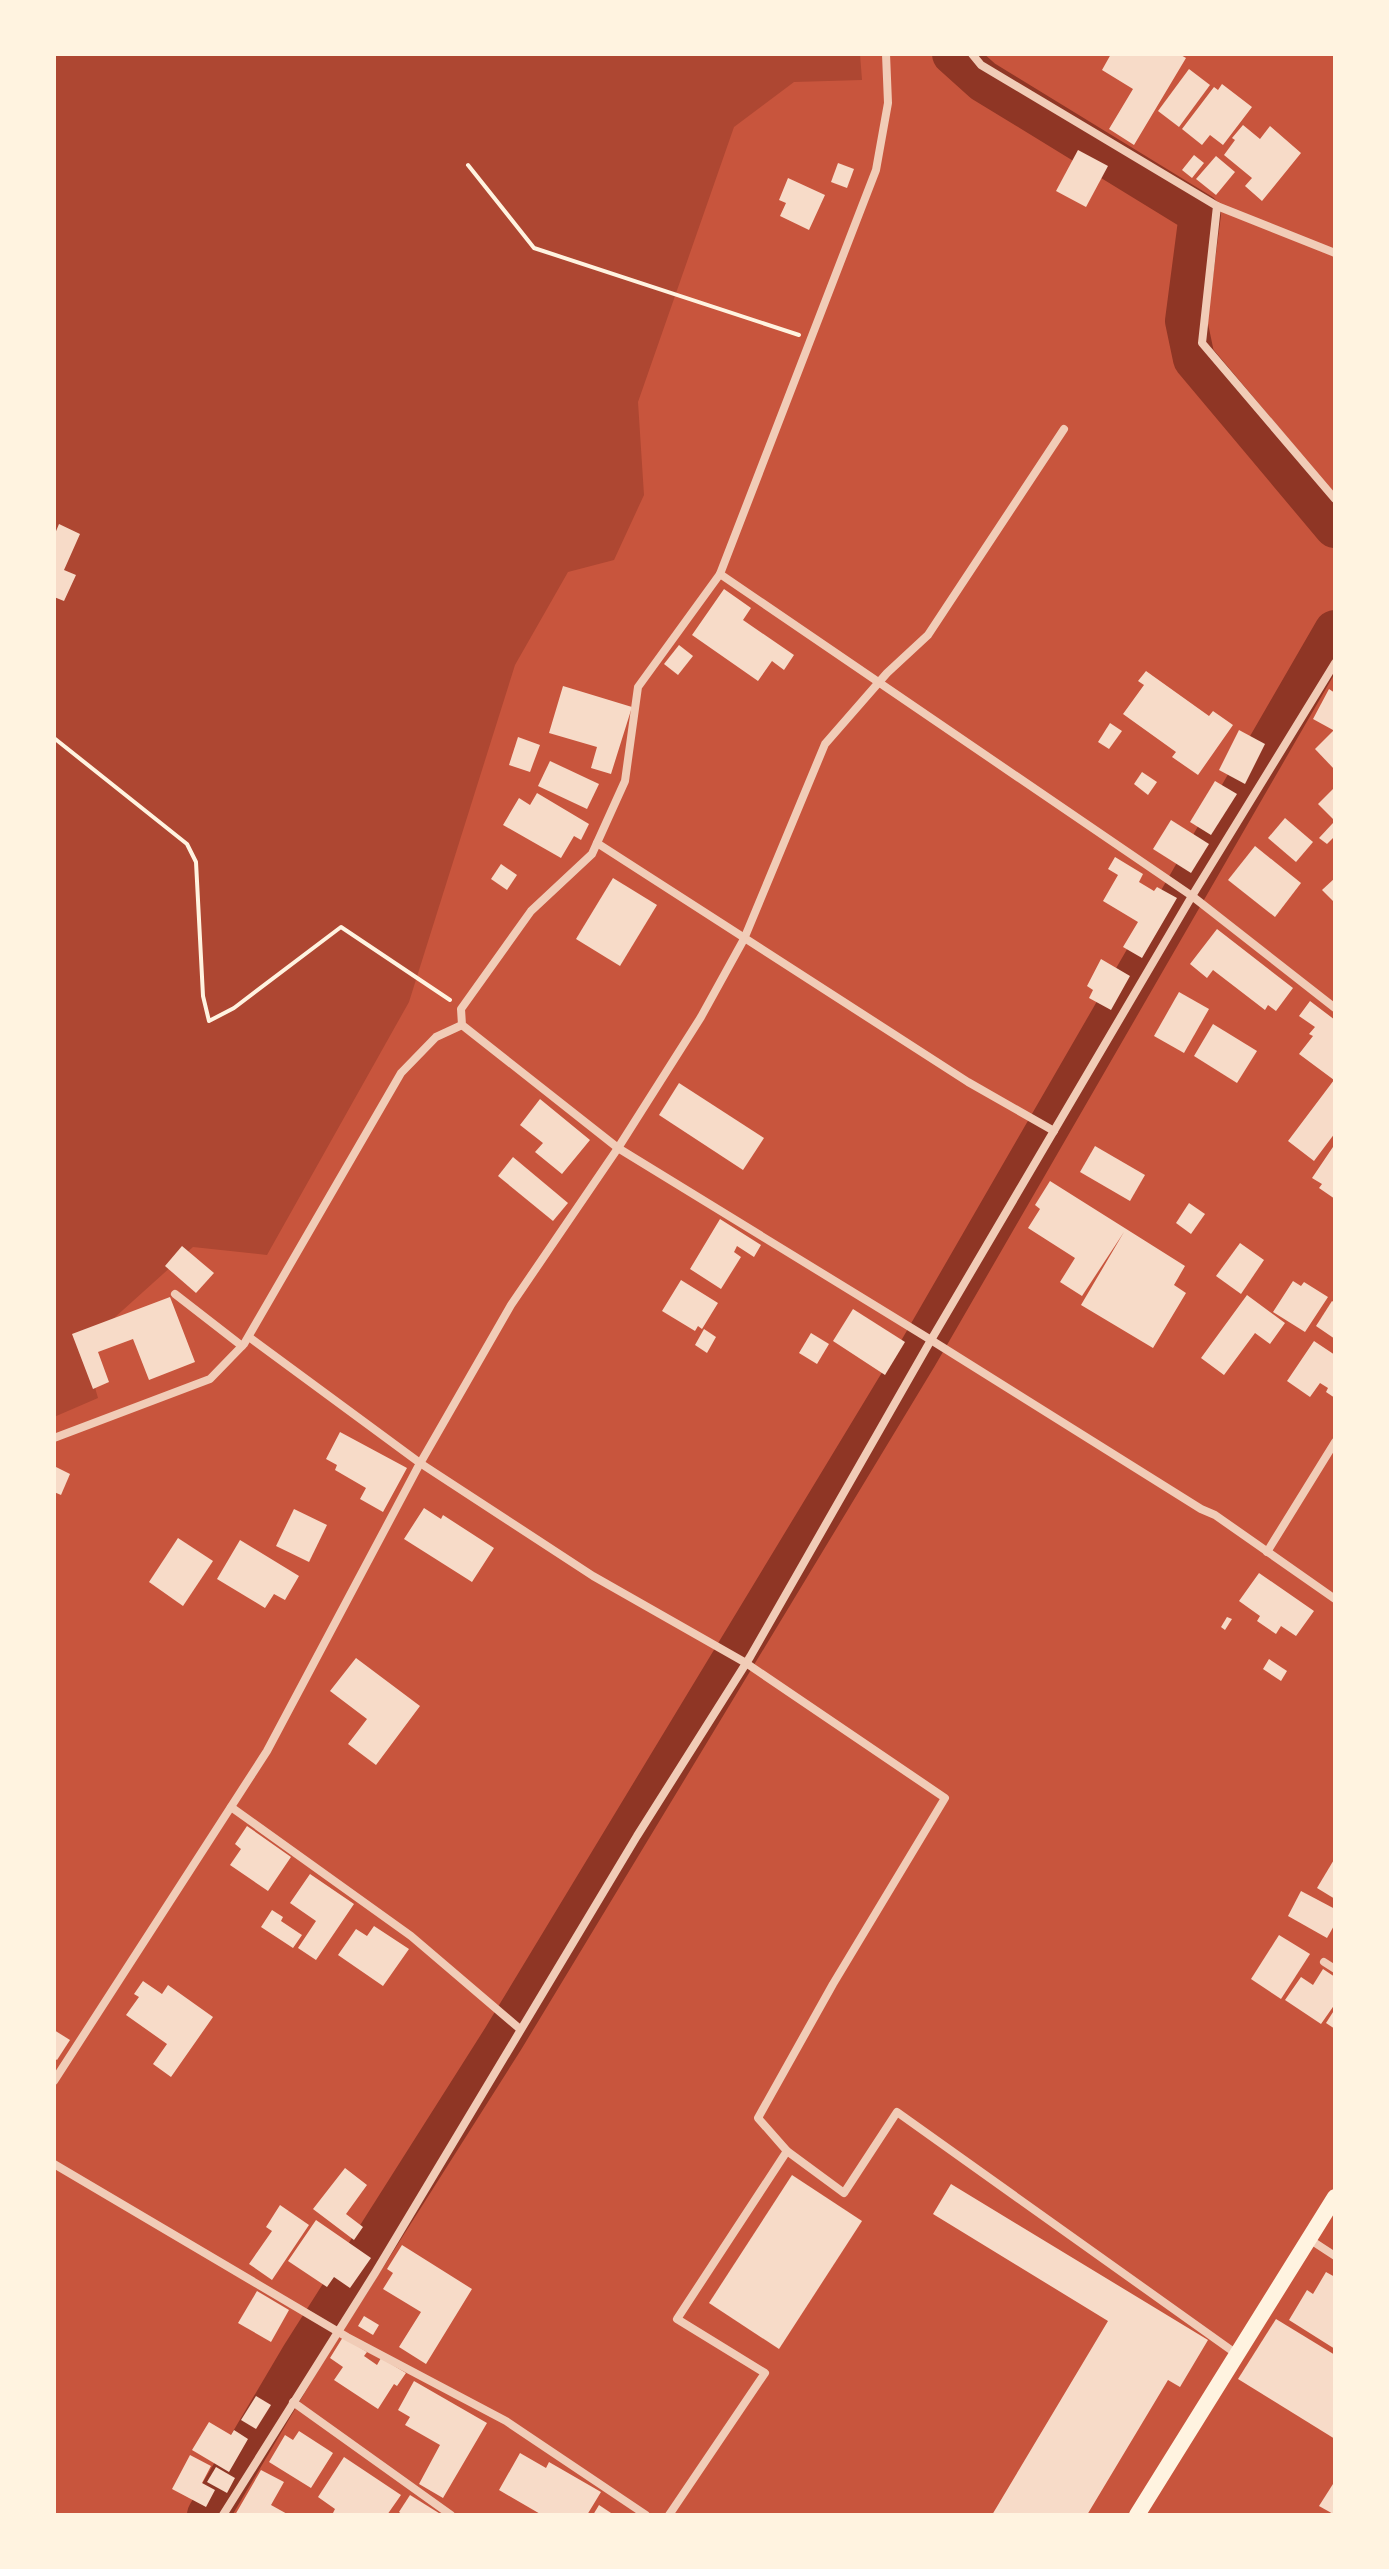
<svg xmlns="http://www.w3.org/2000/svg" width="1389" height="2569" font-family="'IBM Plex Sans',sans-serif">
<rect width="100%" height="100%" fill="#c8553d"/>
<!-- green -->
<polygon fill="#ae4732" points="54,54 860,54 862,80 794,82 734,127 638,402 644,495 614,560 568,572 515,665 409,1002 267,1255 193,1247 83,1346 98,1398 54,1417"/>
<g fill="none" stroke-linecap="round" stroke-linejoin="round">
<!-- river -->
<g stroke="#8f3625" stroke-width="42">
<polyline points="953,54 983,81 1200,214 1186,321 1194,359 1335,527"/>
<polyline points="208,2515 302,2356 503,2039 917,1355 1335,631"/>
</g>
</g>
<!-- building -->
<g fill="#f7dbc8">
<polygon points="1111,54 1179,54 1186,58 1134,145 1109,129 1133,89 1102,70"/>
<polygon points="1189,69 1210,85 1179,127 1158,111"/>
<polygon points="1222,84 1252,107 1223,145 1210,135 1202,145 1182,129 1214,87 1218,90"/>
<polygon points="1243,125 1260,139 1270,126 1301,153 1262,201 1245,186 1252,178 1224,155 1235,140 1232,138"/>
<polygon points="1078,150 1108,166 1086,207 1056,191"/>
<polygon points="1194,155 1204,163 1192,178 1182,170"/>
<polygon points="1216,156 1235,172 1216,195 1196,179"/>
<polygon points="838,163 854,169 847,188 831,182"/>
<polygon points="788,178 825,195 809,230 780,216 786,203 779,200"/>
<polygon points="59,524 80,534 64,570 76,575 64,601 54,597 54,536"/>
<polygon points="724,589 751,608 743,620 794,655 784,670 772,661 758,681 692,635"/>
<polygon points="679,645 693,656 678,675 664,664"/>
<polygon points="1146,671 1209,716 1213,711 1233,725 1198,775 1172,757 1176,752 1123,714 1144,685 1138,681"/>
<polygon points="563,686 632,707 611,774 591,768 597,747 549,733"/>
<polygon points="1329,689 1335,693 1335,726 1333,730 1313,719"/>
<polygon points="1110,723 1122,731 1109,749 1098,742"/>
<polygon points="1335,729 1335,770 1315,749"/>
<polygon points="1239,730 1265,744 1245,784 1219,770"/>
<polygon points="518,737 540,745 530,772 509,765"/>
<polygon points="550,761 599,784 587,809 538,786"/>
<polygon points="1142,772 1157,782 1148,795 1134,784"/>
<polygon points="1215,781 1237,794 1211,835 1190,822"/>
<polygon points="1335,787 1335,818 1333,819 1318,804"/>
<polygon points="537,793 589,824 581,840 574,836 561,858 503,825 519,798 530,805"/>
<polygon points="1285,818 1313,842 1296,862 1268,838"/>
<polygon points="1171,820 1209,844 1191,873 1153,849"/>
<polygon points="1333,823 1335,836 1327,844 1319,838"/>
<polygon points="1255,846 1301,883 1275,917 1228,880"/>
<polygon points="1115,857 1143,874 1139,882 1154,891 1157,887 1177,898 1142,958 1123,947 1138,922 1103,901 1118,875 1108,869"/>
<polygon points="501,864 517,875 507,890 491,879"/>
<polygon points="613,878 657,905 620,966 576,939"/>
<polygon points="1335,878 1335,903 1322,890"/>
<polygon points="1217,929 1293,988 1276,1011 1268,1005 1265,1010 1213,970 1207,978 1190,964"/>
<polygon points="1101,959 1130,976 1111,1010 1089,998 1093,990 1087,986"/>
<polygon points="1179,992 1209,1009 1184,1053 1154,1036"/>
<polygon points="1310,1001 1335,1020 1335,1133 1314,1161 1288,1141 1334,1080 1299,1054 1313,1036 1309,1034 1315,1027 1299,1016"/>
<polygon points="1213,1024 1257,1051 1237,1083 1194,1056"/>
<polygon points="679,1083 764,1138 743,1170 659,1115"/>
<polygon points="540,1099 590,1140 562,1174 535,1152 543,1143 520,1125"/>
<polygon points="1335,1144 1335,1199 1319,1188 1322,1184 1312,1178"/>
<polygon points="1095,1146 1145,1175 1130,1201 1080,1172"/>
<polygon points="513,1157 568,1203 553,1221 498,1176"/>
<polygon points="1050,1181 1185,1266 1174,1285 1186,1293 1153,1348 1081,1305 1124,1232 1082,1296 1060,1282 1075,1258 1028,1228 1040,1209 1035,1205"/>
<polygon points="1189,1203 1205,1214 1191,1234 1176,1223"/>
<polygon points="720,1219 761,1245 754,1257 737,1246 734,1252 741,1257 721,1289 690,1269"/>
<polygon points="1240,1243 1264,1260 1241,1294 1216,1276"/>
<polygon points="182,1246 214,1273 196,1293 165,1266"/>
<polygon points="681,1280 718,1303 702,1329 698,1326 695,1331 662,1311"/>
<polygon points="1293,1281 1301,1286 1304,1282 1328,1297 1305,1332 1273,1312"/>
<polygon points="1247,1295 1285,1323 1270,1344 1255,1333 1224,1375 1201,1358"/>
<polygon points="170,1297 195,1362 149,1380 133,1339 98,1352 109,1382 93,1389 72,1334"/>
<polygon points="1332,1301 1335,1303 1335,1339 1316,1326"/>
<polygon points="853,1309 905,1342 885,1375 833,1341"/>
<polygon points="704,1329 716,1337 707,1353 695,1345"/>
<polygon points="811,1333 829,1344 817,1364 799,1353"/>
<polygon points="1314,1341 1335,1355 1335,1398 1326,1392 1328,1388 1320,1383 1310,1397 1287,1381"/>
<polygon points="340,1432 407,1468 383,1512 360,1499 366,1488 335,1470 337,1465 326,1459"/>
<polygon points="54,1466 70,1474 61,1495 54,1492"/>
<polygon points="424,1508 441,1519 443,1515 494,1548 472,1582 404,1539"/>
<polygon points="294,1509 327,1525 309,1562 276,1546"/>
<polygon points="178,1538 213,1561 183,1606 149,1582"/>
<polygon points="240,1540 299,1576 285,1600 274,1594 265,1608 217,1579"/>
<polygon points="1259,1573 1314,1611 1296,1636 1281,1626 1276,1634 1257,1621 1260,1616 1239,1601"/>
<polygon points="1227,1617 1232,1619 1225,1630 1221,1627"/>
<polygon points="356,1658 420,1706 376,1765 348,1744 367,1719 330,1691"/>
<polygon points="1269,1659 1287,1671 1281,1681 1263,1669"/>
<polygon points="247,1826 291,1857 268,1891 230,1865 241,1849 235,1844"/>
<polygon points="1335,1858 1335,1899 1317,1888"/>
<polygon points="310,1874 354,1904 316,1960 298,1948 316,1921 290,1903"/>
<polygon points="1301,1891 1335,1909 1335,1924 1327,1938 1288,1916"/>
<polygon points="272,1910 283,1917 281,1921 302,1935 293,1948 261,1927"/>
<polygon points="374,1926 409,1949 383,1986 338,1955 356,1929 367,1936"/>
<polygon points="1279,1935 1310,1954 1281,1999 1251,1979"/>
<polygon points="1323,1969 1335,1977 1335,2004 1321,2024 1285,2000 1301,1977 1313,1985"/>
<polygon points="143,1981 162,1994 168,1985 213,2017 171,2077 153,2064 167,2044 126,2015 139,1997 134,1994"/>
<polygon points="1335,2009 1335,2029 1326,2023"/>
<polygon points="54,2030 70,2040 57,2060 54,2058"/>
<polygon points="345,2168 367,2185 346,2214 363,2227 354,2240 313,2209"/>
<polygon points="792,2175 862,2221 779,2349 709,2303"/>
<polygon points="951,2184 1208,2340 1180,2387 1168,2380 1087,2515 992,2515 1108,2321 933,2214"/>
<polygon points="280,2205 309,2225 272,2280 249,2264 272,2231 266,2227"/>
<polygon points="316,2220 371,2258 350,2288 334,2277 327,2287 288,2261"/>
<polygon points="402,2245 472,2289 426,2364 399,2347 421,2312 383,2289 393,2273 387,2269"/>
<polygon points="1326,2272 1335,2277 1335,2349 1289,2320 1307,2290 1313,2294"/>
<polygon points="257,2291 289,2310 271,2342 238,2323"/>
<polygon points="364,2316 379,2325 373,2335 358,2326"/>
<polygon points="1276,2319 1335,2355 1335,2439 1238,2379"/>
<polygon points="343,2337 367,2352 364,2356 377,2365 381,2358 406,2373 397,2386 394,2384 378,2409 334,2380 343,2367 330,2358"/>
<polygon points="414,2381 487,2423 443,2498 419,2484 440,2445 405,2425 410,2417 398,2410"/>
<polygon points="256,2396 271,2405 256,2429 241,2420"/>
<polygon points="209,2422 231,2435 234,2430 248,2439 229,2472 192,2450"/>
<polygon points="299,2431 333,2453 311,2488 269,2462 285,2435 293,2440"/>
<polygon points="520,2453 546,2468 549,2462 601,2492 587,2515 542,2515 499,2490"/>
<polygon points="190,2455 211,2466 202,2483 215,2490 206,2507 172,2489"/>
<polygon points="344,2457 401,2495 387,2515 336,2515 333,2513 335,2509 318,2497"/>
<polygon points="216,2467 235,2478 227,2493 207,2482"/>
<polygon points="261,2470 284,2482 271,2505 289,2515 235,2515"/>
<polygon points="1333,2484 1335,2486 1335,2515 1319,2506"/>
<polygon points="410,2495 442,2515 403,2515 399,2512"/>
<polygon points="599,2505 614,2515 593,2515"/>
</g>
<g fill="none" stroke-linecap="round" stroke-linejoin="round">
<!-- path -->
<g stroke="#fff3e0" stroke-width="4">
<polyline points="468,165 534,248 799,335"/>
<polyline points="54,738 187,844 196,862 203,996 209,1021 234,1008 341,927 450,1000"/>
</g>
<!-- minor -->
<g stroke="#f1ccb7" stroke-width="8">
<polyline points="886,54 888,103 876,170 720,574 638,687 625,781 592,854 531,911 461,1009 462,1025 618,1148 931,1340 1201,1509 1215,1515 1335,1599"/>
<polyline points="972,54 981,65 1217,206 1202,343 1335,499"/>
<polyline points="1217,206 1335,253"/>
<polyline points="720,574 1192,896 1335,1008"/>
<polyline points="597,843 968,1082 1054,1131"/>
<polyline points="175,1294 242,1346"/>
<polyline points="249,1337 420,1463 593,1576 746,1663 945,1798 833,1984 758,2118 787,2151 844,2193 897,2112 1238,2355"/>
<polyline points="54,1438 210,1379 244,1344 401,1073 436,1037 462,1025"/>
<polyline points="1267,1552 1335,1442"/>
<polyline points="231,1807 411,1936 520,2029"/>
<polyline points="1324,1962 1335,1969"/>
<polyline points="54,2081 267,1751 418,1467 511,1305 618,1148 701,1017 744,939 825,744 887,673 928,635 1064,429"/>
<polyline points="54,2164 347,2337 506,2421 646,2515"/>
<polyline points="1309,2239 1335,2256"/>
<polyline points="293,2402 451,2515"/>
<polyline points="223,2515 375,2273 637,1836 750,1657 931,1340 1192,896 1335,663"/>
<polyline points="669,2515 765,2373 677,2319 787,2151"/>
</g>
<!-- secondary -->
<polyline stroke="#fff3e0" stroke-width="16" points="1137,2515 1335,2197"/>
</g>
<!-- border -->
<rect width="1389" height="2569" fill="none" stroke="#fff3e0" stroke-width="112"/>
</svg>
